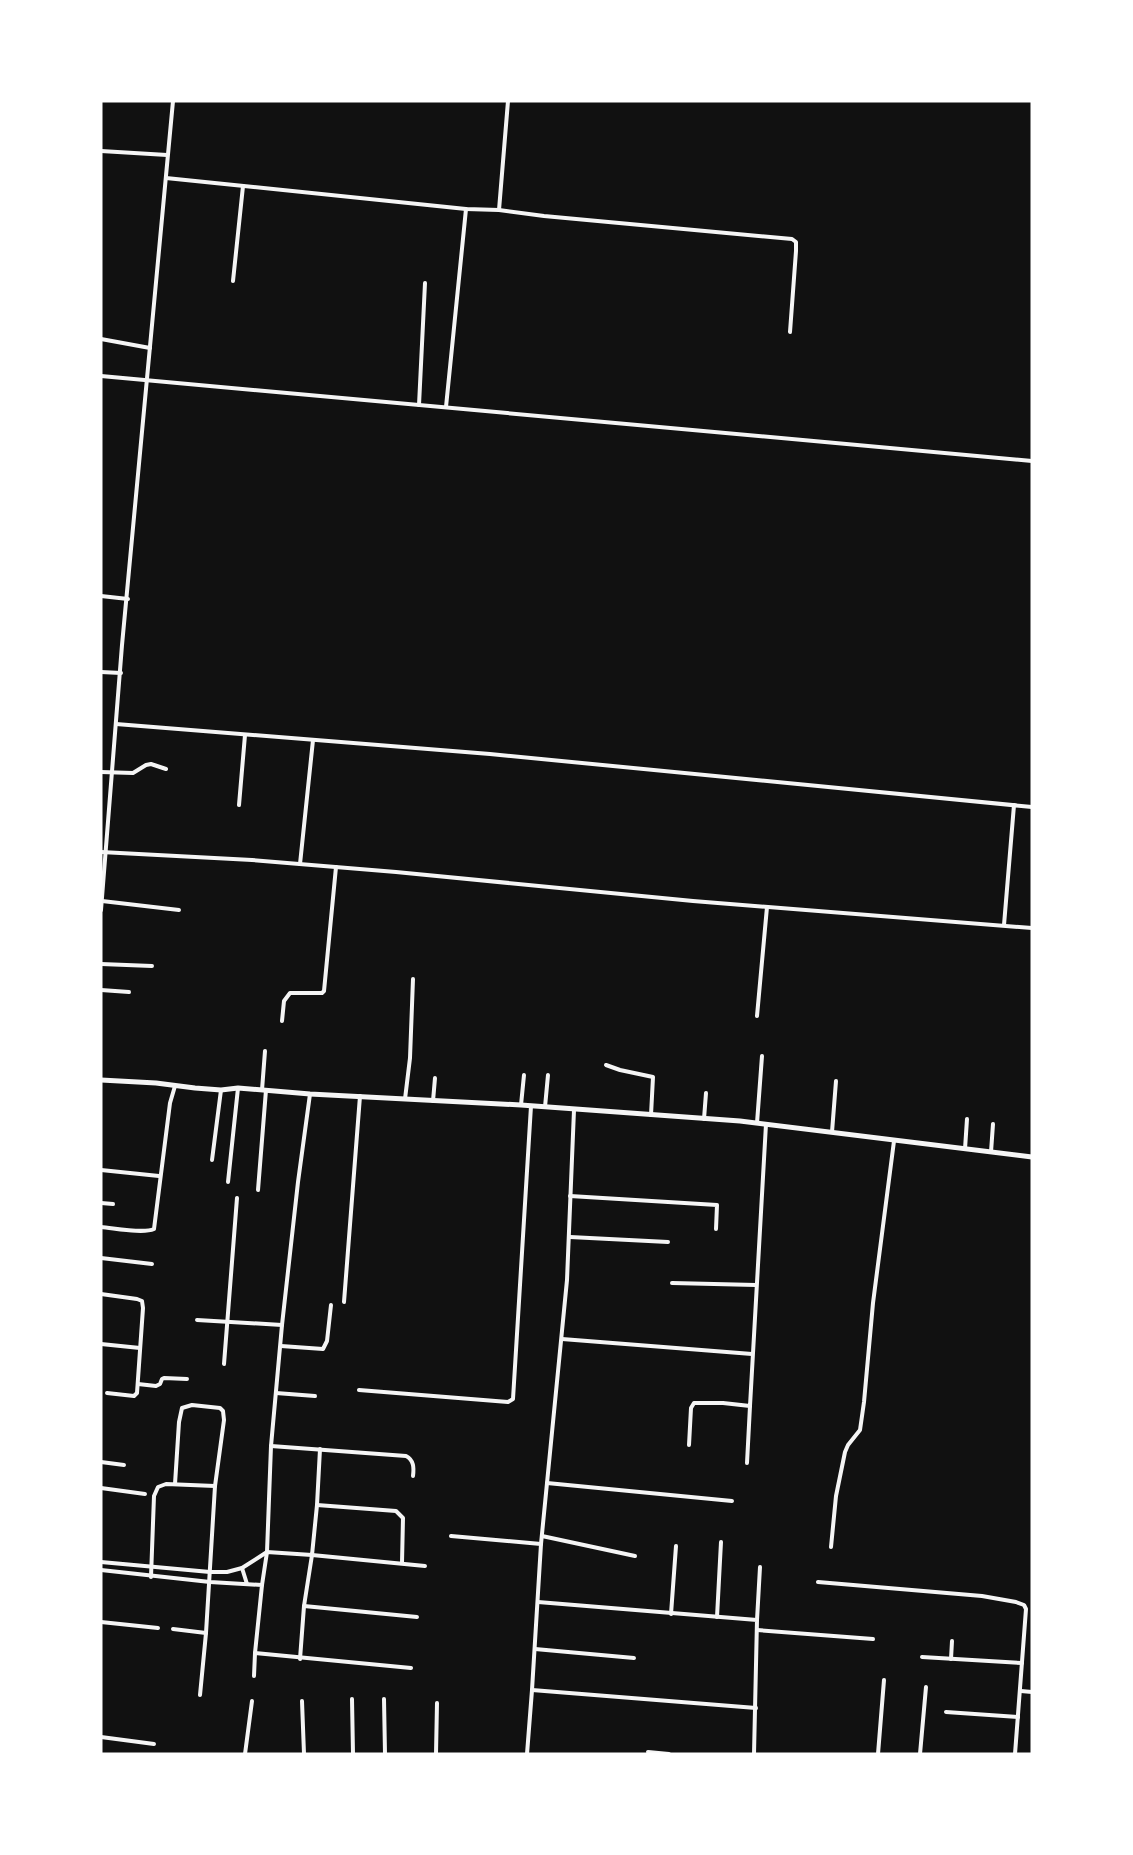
<svg xmlns="http://www.w3.org/2000/svg" width="1133" height="1855" font-family="'Source Sans 3',sans-serif">
<rect width="100%" height="100%" fill="#111"/>
<g fill="none" stroke-linecap="round" stroke-linejoin="round">
<!-- minor -->
<g stroke="#f5f5f5" stroke-width="4">
<polyline points="101,151 167,155"/>
<polyline points="166,178 466,209 499,210 544,216 792,239 796,242 796,251 790,332"/>
<polyline points="499,210 508,101"/>
<polyline points="233,281 243,186"/>
<polyline points="101,339 150,348"/>
<polyline points="101,376 1032,461"/>
<polyline points="419,405 425,283"/>
<polyline points="446,407 466,209"/>
<polyline points="101,596 128,599"/>
<polyline points="101,672 121,673"/>
<polyline points="116,724 490,754 1032,807"/>
<polyline points="101,772 133,773 146,765 151,764 166,769"/>
<polyline points="239,805 245,735"/>
<polyline points="101,852 252,860 396,872 693,901 1032,928"/>
<polyline points="300,864 313,740"/>
<polyline points="102,901 179,910"/>
<polyline points="101,910 122,645 173,101"/>
<polyline points="1004,925 1014,805"/>
<polyline points="101,964 152,966"/>
<polyline points="101,990 129,992"/>
<polyline points="757,1016 767,907"/>
<polyline points="282,1021 284,1001 290,993 322,993 324,991 336,867"/>
<polyline points="606,1065 620,1070 653,1077 651,1115"/>
<polyline points="262,1090 265,1051"/>
<polyline points="405,1099 410,1058 413,979"/>
<polyline points="433,1101 435,1078"/>
<polyline points="521,1105 524,1075"/>
<polyline points="545,1107 548,1075"/>
<polyline points="704,1119 706,1093"/>
<polyline points="757,1123 762,1056"/>
<polyline points="832,1132 836,1081"/>
<polyline points="965,1149 967,1119"/>
<polyline points="991,1152 993,1124"/>
<polyline points="212,1160 221,1090"/>
<polyline points="101,1170 159,1176"/>
<polyline points="228,1182 238,1088"/>
<polyline points="258,1190 266,1090"/>
<polyline points="570,1196 717,1205 716,1229"/>
<polyline points="101,1203 113,1204"/>
<path d="M101 1227C114 1228 143 1234 154 1229L170 1103 175 1086"/>
<polyline points="570,1237 668,1242"/>
<polyline points="101,1258 152,1264"/>
<polyline points="672,1283 756,1285"/>
<polyline points="101,1294 137,1299 142,1301 143,1308 137,1393 134,1396 107,1393"/>
<polyline points="344,1302 360,1096"/>
<polyline points="197,1320 282,1325"/>
<polyline points="562,1339 752,1354"/>
<polyline points="101,1344 140,1348"/>
<polyline points="281,1346 323,1349 327,1341 331,1305"/>
<polyline points="224,1364 237,1198"/>
<polyline points="138,1384 156,1386 160,1384 162,1379 164,1378 187,1379"/>
<polyline points="359,1390 508,1402 513,1399 531,1106"/>
<polyline points="276,1393 315,1396"/>
<polyline points="689,1445 691,1408 694,1403 723,1403 750,1406 766,1124"/>
<path d="M271 1446 406 1456C414 1460 414 1468 413 1476"/>
<polyline points="101,1462 124,1465"/>
<polyline points="747,1463 750,1406"/>
<polyline points="547,1483 732,1501"/>
<polyline points="175,1484 179,1422 182,1408 192,1405 220,1408 223,1411 224,1420 215,1486 206,1633 200,1695"/>
<polyline points="101,1488 145,1494"/>
<polyline points="317,1505 396,1511 403,1518 402,1563"/>
<polyline points="451,1536 541,1544"/>
<polyline points="542,1536 635,1556"/>
<polyline points="831,1547 836,1496 845,1452 848,1445 860,1430 864,1402 873,1303 894,1141"/>
<polyline points="101,1562 210,1572 227,1572 242,1568 267,1552 312,1555 317,1505 320,1449"/>
<polyline points="242,1568 247,1584"/>
<polyline points="101,1570 210,1582 262,1585 255,1653 411,1668"/>
<polyline points="151,1577 154,1496 158,1487 166,1484 215,1486"/>
<polyline points="818,1582 982,1596 1016,1602 1024,1605 1026,1609 1015,1754"/>
<polyline points="262,1585 267,1552 271,1446 282,1325 298,1182 310,1094"/>
<polyline points="538,1602 757,1620 754,1754"/>
<polyline points="304,1606 417,1617"/>
<polyline points="671,1614 676,1546"/>
<polyline points="717,1617 721,1542"/>
<polyline points="757,1620 760,1567"/>
<polyline points="101,1622 158,1628"/>
<polyline points="173,1629 206,1633"/>
<polyline points="757,1630 873,1639"/>
<polyline points="535,1649 634,1658"/>
<polyline points="922,1657 1022,1663"/>
<polyline points="300,1659 304,1606 312,1555 425,1566"/>
<polyline points="951,1659 952,1641"/>
<polyline points="254,1676 255,1653"/>
<polyline points="532,1690 756,1708"/>
<polyline points="1021,1691 1032,1692"/>
<polyline points="352,1699 353,1754"/>
<polyline points="384,1699 385,1754"/>
<polyline points="302,1701 304,1754"/>
<polyline points="946,1712 1018,1717"/>
<polyline points="101,1737 154,1744"/>
<polyline points="648,1752 669,1754"/>
<polyline points="245,1754 252,1701"/>
<polyline points="436,1754 437,1703"/>
<polyline points="527,1754 532,1690 541,1544 567,1280 574,1110"/>
<polyline points="878,1754 884,1680"/>
<polyline points="920,1754 926,1687"/>
</g>
<!-- tertiary -->
<polyline stroke="#f5f5f5" stroke-width="5" points="101,1080 156,1083 195,1088 221,1090 238,1088 310,1094 521,1105 740,1121 1032,1157"/>
</g>
<!-- border -->
<rect width="1133" height="1855" fill="none" stroke="#ffffff" stroke-width="205"/>
</svg>
